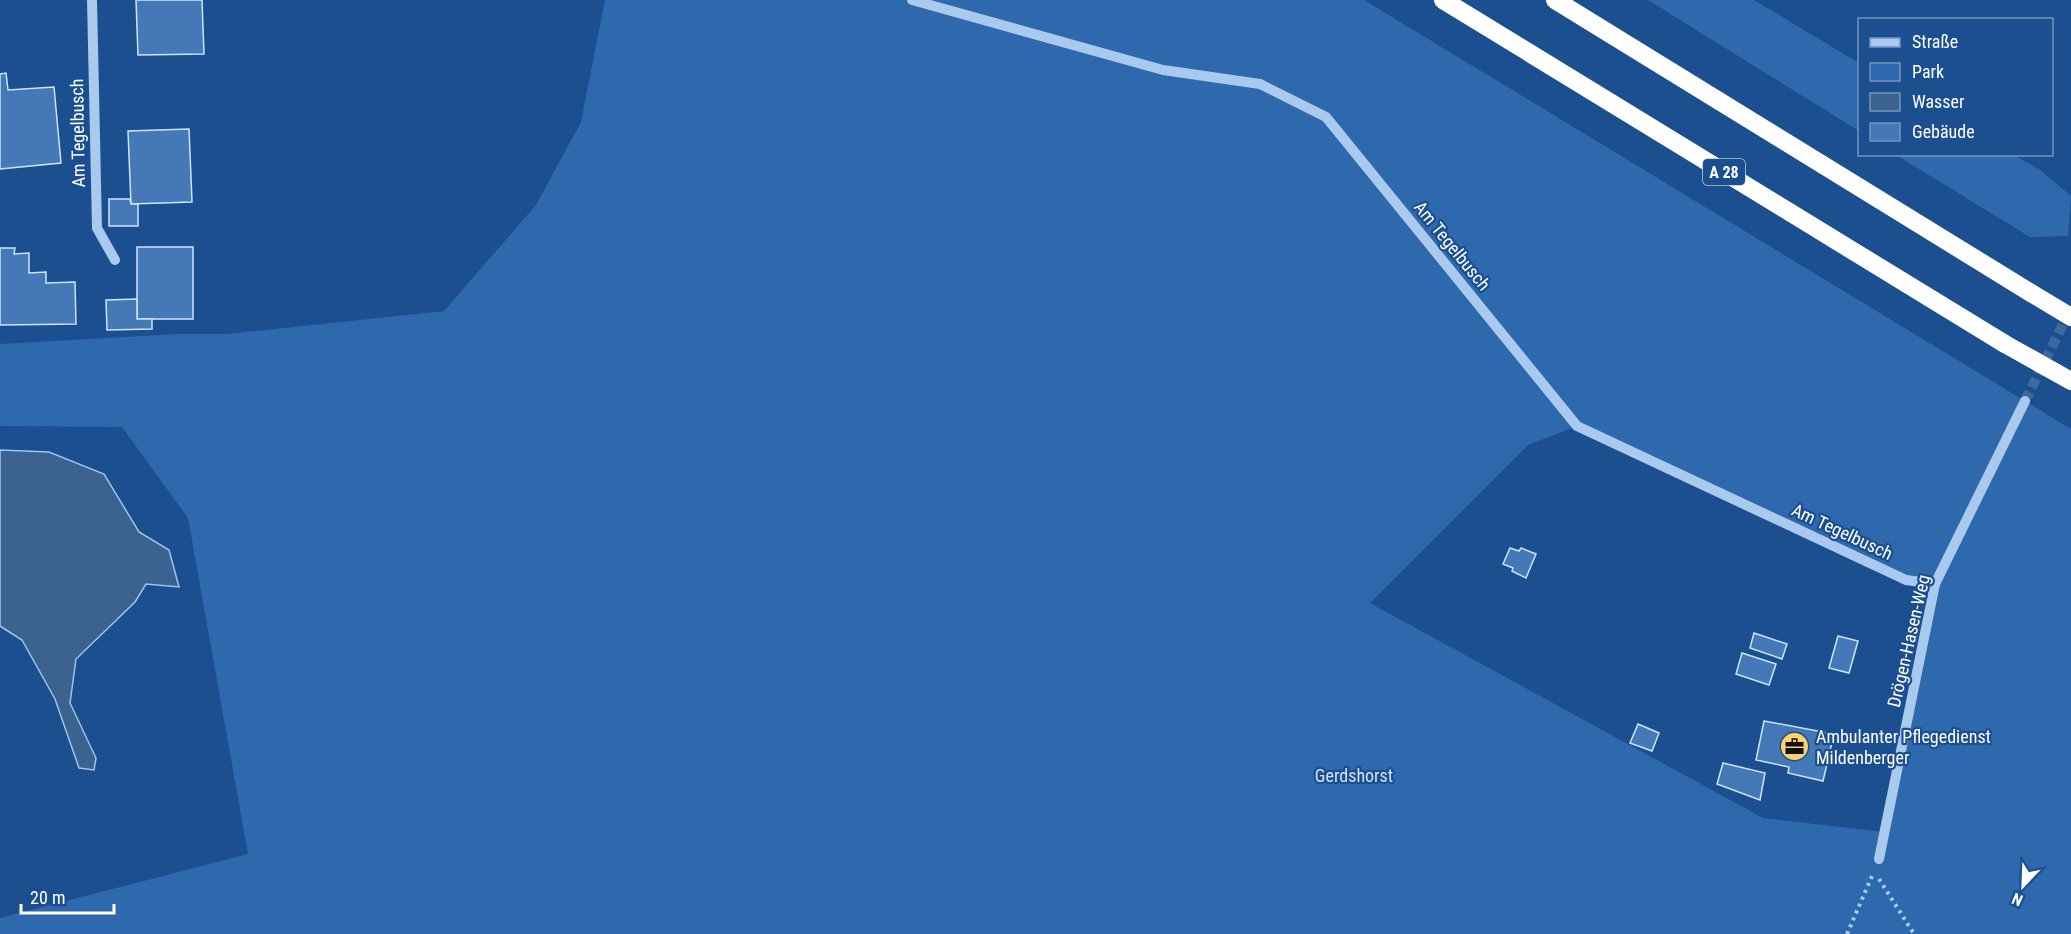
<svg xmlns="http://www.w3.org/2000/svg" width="2071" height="934" font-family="'Roboto Condensed',sans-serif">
<rect width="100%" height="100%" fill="#1b4f8f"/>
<!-- green -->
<g fill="#2e69ad" fill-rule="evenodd">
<path d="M605 0H1364L2071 429V934H0V918L248 854 188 518 122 427 0 426V344L178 334H227L444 311 536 205 581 122ZM1577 426 1906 580 1935 585 1884 832 1763 818 1370 603 1528 445Z"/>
<polygon points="1648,0 1754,0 1859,63 1859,131"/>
<polygon points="1896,155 2014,155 2040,170 2071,196 2068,236 2030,237"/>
</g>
<!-- water -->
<polygon fill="#3c6290" stroke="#9cc4f0" stroke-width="1.5" points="0,450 49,452 104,474 139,532 169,550 179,587 146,584 135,602 76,659 70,703 96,758 94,770 79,768 55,699 22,640 0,626"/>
<!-- building -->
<g fill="#4478b7" stroke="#cfe3fa" stroke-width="1.5">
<polygon points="136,0 202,0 204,54 138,55"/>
<polygon points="6,73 8,90 54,87 61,163 0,169 0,74"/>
<polygon points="189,129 192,202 131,204 128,131"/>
<polygon points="109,199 130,199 131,204 138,204 138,226 109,226"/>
<rect x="137" y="247" width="56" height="72"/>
<polygon points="0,248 15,248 14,254 29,253 29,273 46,272 46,283 75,282 76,324 0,325"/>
<polygon points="137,299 137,319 152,319 152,329 107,330 106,300"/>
<polygon points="1510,548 1519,551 1521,548 1536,554 1526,578 1512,571 1513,568 1503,564"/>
<polygon points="1754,633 1787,644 1782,659 1750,648"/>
<polygon points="1838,636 1858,641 1849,673 1829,668"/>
<polygon points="1742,653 1776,664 1769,685 1736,674"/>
<polygon points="1764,721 1834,734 1823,781 1788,773 1789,767 1756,760"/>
<polygon points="1638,724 1659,733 1652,751 1630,743"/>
<polygon points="1723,763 1765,773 1760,800 1717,784"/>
</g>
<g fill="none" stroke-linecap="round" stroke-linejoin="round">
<!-- minor-tunnel -->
<polyline stroke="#3d69a0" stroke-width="10" stroke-dasharray="10 5" stroke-linecap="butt" points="2025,401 2070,310"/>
<!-- path -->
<g stroke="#a9c9ee" stroke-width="4" stroke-dasharray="3 4.5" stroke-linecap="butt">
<polyline points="1879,879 1914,934"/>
<polyline points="1847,934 1872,876"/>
</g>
<!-- minor -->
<g stroke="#a9c9ee" stroke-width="10">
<polyline points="92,0 97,228 115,260"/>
<polyline points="912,0 1163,70 1260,84 1326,117 1577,426 1906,580 1935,584"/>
<polyline points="1879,859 1935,584 2025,401"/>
</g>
<!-- highway -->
<g stroke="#fff" stroke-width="18">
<polyline points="1443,0 2005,344"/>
<polyline points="1555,0 2031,293"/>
</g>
<!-- highway-bridge -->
<g stroke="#fff" stroke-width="18">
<polyline points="2031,293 2071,317"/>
<polyline points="2005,344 2071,381"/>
</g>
</g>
<!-- icons -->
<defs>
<symbol id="office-disc" viewBox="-11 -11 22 22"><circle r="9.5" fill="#ffd166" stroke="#1b4f8f"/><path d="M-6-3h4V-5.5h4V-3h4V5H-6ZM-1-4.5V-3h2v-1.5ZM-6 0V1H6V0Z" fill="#111"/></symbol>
</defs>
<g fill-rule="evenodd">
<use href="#office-disc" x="1778" y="730" width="33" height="33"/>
</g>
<g text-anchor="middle" stroke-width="4.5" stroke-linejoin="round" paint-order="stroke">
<!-- shield labels -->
<rect fill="#1b4f8f" stroke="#bbcadd" stroke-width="1.5" x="1703" y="159" width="42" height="26" rx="4.5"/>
<g font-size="16" font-weight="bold" fill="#fff">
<text x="1724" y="178">A 28</text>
</g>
<!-- street labels -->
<g font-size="18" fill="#fff" stroke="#1b4f8f">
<text transform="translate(78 133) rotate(-91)" y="6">Am Tegelbusch</text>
<text transform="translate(1452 246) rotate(51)" y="6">Am Tegelbusch</text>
<text transform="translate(1842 532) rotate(25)" y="6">Am Tegelbusch</text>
<text transform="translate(1909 641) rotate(-77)" y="6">Drögen-Hasen-Weg</text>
</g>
<!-- poi labels -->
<g font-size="18" fill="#fff" stroke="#1b4f8f" text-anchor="start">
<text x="1816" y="743">Ambulanter Pflegedienst<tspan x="1816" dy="21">Mildenberger</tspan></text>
</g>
<!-- park labels -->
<g font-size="18" fill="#cfe3fa" stroke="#1b4f8f">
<text x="1354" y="782">Gerdshorst</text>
</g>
</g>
<!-- legend -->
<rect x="1858" y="18" width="195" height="138" fill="#1b4f8f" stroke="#7695bc" stroke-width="1.5"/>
<rect x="1870" y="38" width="30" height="9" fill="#a9c9ee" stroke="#7695bc" stroke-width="1.5"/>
<text x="1912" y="48" font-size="18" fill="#ffffff">Straße</text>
<rect x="1870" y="63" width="30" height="18" fill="#2e69ad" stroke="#7695bc" stroke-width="1.5"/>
<text x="1912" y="78" font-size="18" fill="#ffffff">Park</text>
<rect x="1870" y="93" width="30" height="18" fill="#3c6290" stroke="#7695bc" stroke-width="1.5"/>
<text x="1912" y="108" font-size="18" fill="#ffffff">Wasser</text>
<rect x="1870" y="123" width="30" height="18" fill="#4478b7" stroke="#7695bc" stroke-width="1.5"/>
<text x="1912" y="138" font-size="18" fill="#ffffff">Gebäude</text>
<!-- north arrow -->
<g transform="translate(2023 886) rotate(203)" stroke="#1b4f8f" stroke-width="4.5" paint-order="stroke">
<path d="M0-4.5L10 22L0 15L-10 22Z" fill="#ffffff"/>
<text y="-9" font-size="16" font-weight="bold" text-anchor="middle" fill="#ffffff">N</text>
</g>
<!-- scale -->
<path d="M21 904v9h93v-9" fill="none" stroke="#ffffff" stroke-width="3"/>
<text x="30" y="904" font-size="18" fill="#ffffff" stroke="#1b4f8f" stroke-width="4.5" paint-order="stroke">20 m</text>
</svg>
